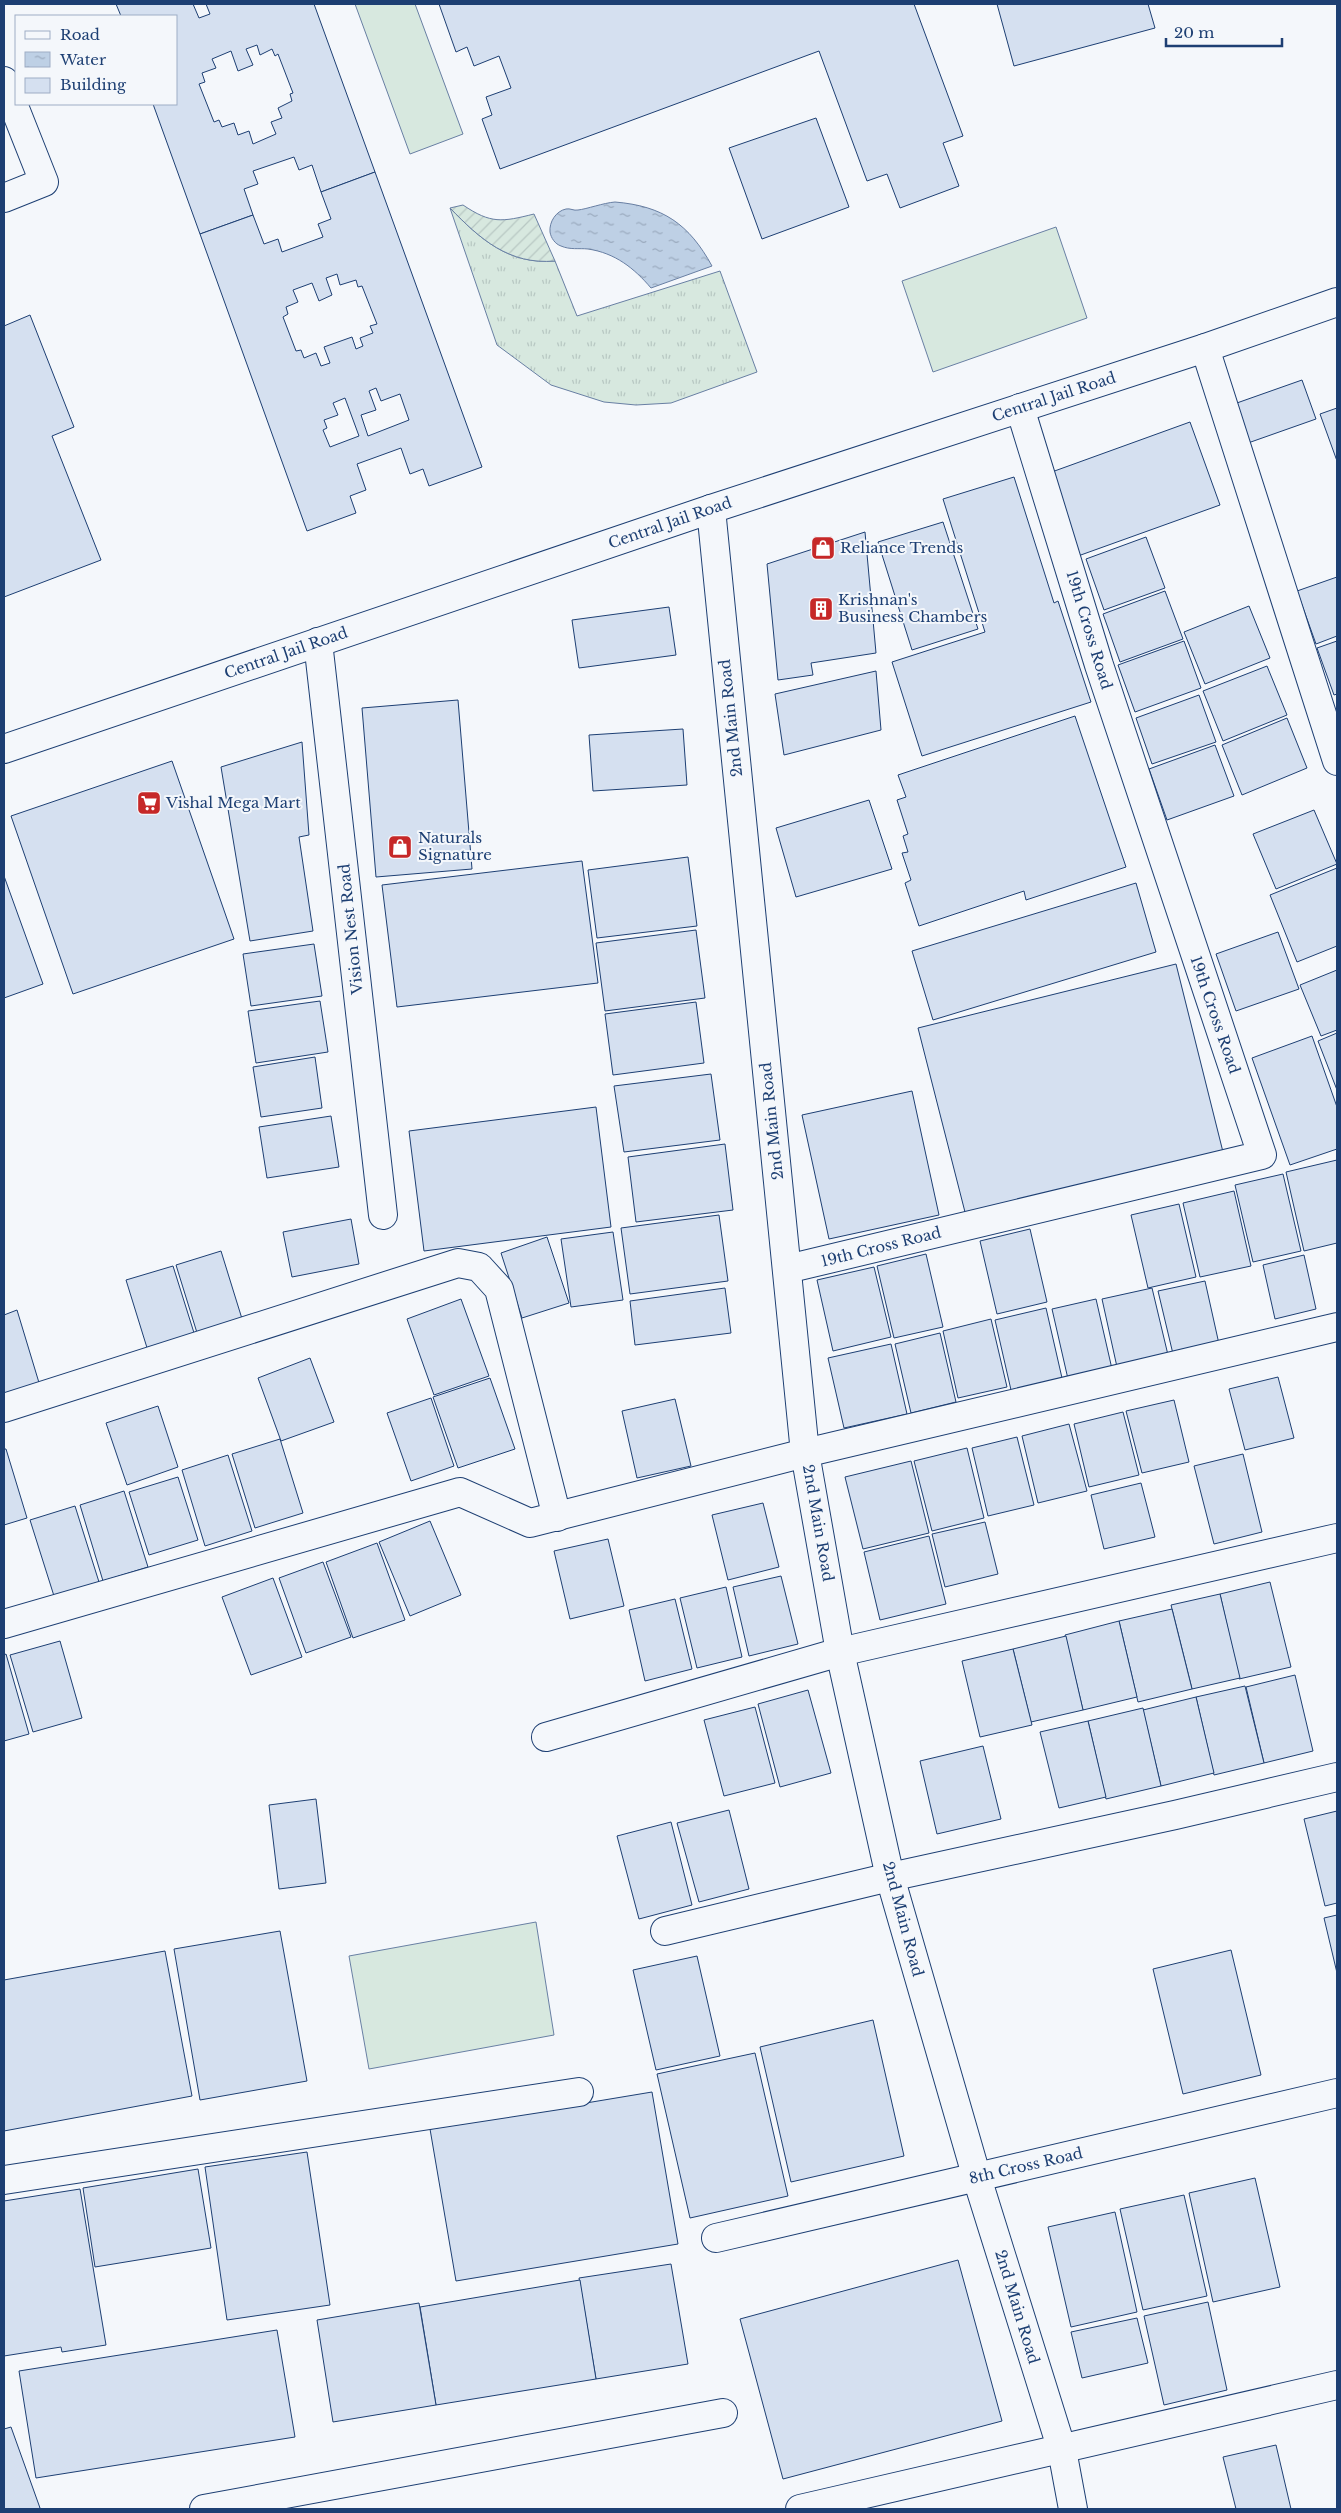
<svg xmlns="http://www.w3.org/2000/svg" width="1341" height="2513" font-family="'Libre Baskerville',serif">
<defs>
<pattern id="grass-tufts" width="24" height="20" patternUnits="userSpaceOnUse" patternTransform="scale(1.25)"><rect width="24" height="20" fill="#d7e8df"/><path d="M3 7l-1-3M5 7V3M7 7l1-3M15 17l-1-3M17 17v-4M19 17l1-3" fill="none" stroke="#b8c8c3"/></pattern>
<pattern id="garden-furrows" width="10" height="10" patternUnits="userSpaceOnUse" patternTransform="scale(1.25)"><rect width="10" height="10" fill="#d7e8df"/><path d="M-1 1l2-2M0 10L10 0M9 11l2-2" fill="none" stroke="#b8c8c3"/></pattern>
<pattern id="water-ripples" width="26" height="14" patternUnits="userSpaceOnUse" patternTransform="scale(1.25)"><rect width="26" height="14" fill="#bed0e5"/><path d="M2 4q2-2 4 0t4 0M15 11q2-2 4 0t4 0" fill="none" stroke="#9aaabe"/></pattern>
</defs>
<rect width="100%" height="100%" fill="#f4f7fb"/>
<!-- grass -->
<path fill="url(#grass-tufts)" stroke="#687fa3" d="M450 208C480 239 509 265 555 261L577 316 720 271 757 372 671 403 636 405 604 402 551 385 497 345Z"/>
<!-- garden -->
<path fill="url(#garden-furrows)" stroke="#687fa3" d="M463 205C491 224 502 222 534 214L555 261C509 265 480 239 450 208Z"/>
<!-- pitch -->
<g fill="#d7e8df" stroke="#687fa3">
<polygon points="355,4 415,4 463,134 410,154"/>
<polygon points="1056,227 1087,318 933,372 902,281"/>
<polygon points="536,1922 554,2035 369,2069 349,1956"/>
</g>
<!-- water -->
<path fill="url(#water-ripples)" stroke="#687fa3" d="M615 202C663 206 689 224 712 266L651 288C634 268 615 253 588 249 579 248 570 250 561 246 555 244 551 238 550 232 549 222 556 211 566 209 570 208 574 211 578 210 587 209 603 203 615 202Z"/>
<!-- building -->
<g fill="#d5e0f0" stroke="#1d3f73" fill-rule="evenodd">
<path d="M116 4H193L199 18 210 14 206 4H314L375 172 321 192 312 165 299 170 294 157 253 171 258 184 244 189 253 215 200 234 153 104H176V16H121ZM257 45 260 55 272 49 275 56 278 54 293 93 290 94 292 101 278 108 282 118 271 122 276 134 253 144 249 131 238 135 234 123 222 127 219 120 214 122 199 84 205 82 202 73 216 68 212 59 231 51 238 71 253 65 246 49Z"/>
<polygon points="439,4 914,4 963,136 943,143 959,186 900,208 887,174 867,181 819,51 500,169 482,119 492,115 486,97 511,88 499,56 474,66 467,47 456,52"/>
<polygon points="997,4 1148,4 1155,28 1014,66"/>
<polygon points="816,118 849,207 762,239 729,148"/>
<path d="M375 172 482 467 429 486 423 469 410 474 401 448 357 464 366 490 350 496 356 513 307 531 200 234 253 215 264 244 278 239 282 252 323 237 318 224 331 219 321 192ZM337 274 340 285 356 280 358 287 362 286 377 324 370 326 373 333 360 338 363 346 356 349 352 337 324 347 330 363 321 366 316 353 304 358 301 350 296 351 283 317 288 314 286 307 298 302 293 290 312 283 319 301 332 295 326 278ZM376 388 381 401 400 394 409 420 368 436 361 415 376 410 369 391ZM345 398 359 436 330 447 323 430 327 428 324 420 338 415 333 403Z"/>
<polygon points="30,315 74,427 52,436 101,560 4,597 4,326"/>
<polygon points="1302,380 1316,419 1248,443 1234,404"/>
<polygon points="1337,408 1337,461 1320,414"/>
<polygon points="1190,422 1220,505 1078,556 1049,473"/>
<polygon points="1014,477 1054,603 1058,601 1091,702 922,756 892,662 985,632 943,499"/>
<polygon points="943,522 978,629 912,650 878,542"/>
<polygon points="865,532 876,653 811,663 813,675 778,680 767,564"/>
<polygon points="1146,537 1165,588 1104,610 1086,559"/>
<polygon points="1337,577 1337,636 1316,644 1297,591"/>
<polygon points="1165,591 1183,639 1120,662 1103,614"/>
<polygon points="1249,606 1270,658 1205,684 1184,632"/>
<polygon points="669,607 676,655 579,668 572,620"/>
<polygon points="1184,641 1201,688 1135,712 1118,665"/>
<polygon points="1337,641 1337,694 1334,695 1317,648"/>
<polygon points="1267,666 1287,715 1223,741 1203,691"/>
<polygon points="876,671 881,730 784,755 775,694"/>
<polygon points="1199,695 1216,742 1152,764 1136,718"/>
<polygon points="458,700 472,869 376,877 362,708"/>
<polygon points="1075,716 1126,867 1026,900 1024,891 919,926 905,883 911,880 902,853 908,852 903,836 908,834 897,800 906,797 898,775"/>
<polygon points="1287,718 1307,768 1242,795 1222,745"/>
<polygon points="683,729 687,785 593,791 589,735"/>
<polygon points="302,742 309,835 299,837 313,931 250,941 221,767"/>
<polygon points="1215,745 1234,796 1167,820 1149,769"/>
<polygon points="172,761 234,939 73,994 11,816"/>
<polygon points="869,800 892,869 796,897 776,828"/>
<polygon points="1314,810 1337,864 1276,889 1253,834"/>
<polygon points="688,857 697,926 597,938 588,870"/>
<polygon points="582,861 598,983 397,1007 382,885"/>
<polygon points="1337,868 1337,946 1297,962 1270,895"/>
<polygon points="4,876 43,984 4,998"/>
<polygon points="1136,883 1156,952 933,1020 912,951"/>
<polygon points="696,930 705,998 605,1011 596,943"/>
<polygon points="1278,932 1299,989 1236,1011 1216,954"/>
<polygon points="314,944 322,996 251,1006 243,954"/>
<polygon points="1176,964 1223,1152 966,1216 918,1028"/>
<polygon points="1337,970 1337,1030 1321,1036 1300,985"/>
<polygon points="320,1001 328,1052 256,1063 248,1011"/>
<polygon points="696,1002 704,1063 613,1075 605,1014"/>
<polygon points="1337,1033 1337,1090 1318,1041"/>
<polygon points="1312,1036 1337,1107 1337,1149 1290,1165 1252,1058"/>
<polygon points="315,1057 322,1108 261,1117 253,1067"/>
<polygon points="711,1074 720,1140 624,1152 614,1086"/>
<polygon points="912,1091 939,1215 829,1239 802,1115"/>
<polygon points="596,1107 611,1227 424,1251 409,1131"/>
<polygon points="331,1116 339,1167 267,1178 259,1127"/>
<polygon points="725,1144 733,1210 636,1222 628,1157"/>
<polygon points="1337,1160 1337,1243 1304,1251 1286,1172"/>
<polygon points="1283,1174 1301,1251 1253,1262 1235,1185"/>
<polygon points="1234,1191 1251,1266 1200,1277 1183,1203"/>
<polygon points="1179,1204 1196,1277 1148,1288 1131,1215"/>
<polygon points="719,1215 728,1281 630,1294 621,1228"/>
<polygon points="351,1219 359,1264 292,1277 283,1232"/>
<polygon points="1030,1229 1047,1302 997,1314 980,1241"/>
<polygon points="613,1232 623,1300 571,1307 561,1239"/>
<polygon points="547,1237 569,1303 522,1318 501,1253"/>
<polygon points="221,1251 243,1322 198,1336 176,1265"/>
<polygon points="926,1254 943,1327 894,1338 877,1266"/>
<polygon points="1304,1255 1316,1309 1275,1319 1263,1265"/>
<polygon points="173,1266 195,1336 148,1351 126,1280"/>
<polygon points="874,1267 891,1337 833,1351 817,1280"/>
<polygon points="1205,1281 1219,1344 1173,1354 1158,1291"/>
<polygon points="725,1288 731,1333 635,1345 630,1301"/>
<polygon points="1152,1288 1168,1355 1117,1367 1102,1299"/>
<polygon points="461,1299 489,1376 434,1395 407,1319"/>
<polygon points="1096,1299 1112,1369 1068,1379 1052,1309"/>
<polygon points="1046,1308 1062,1378 1011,1390 995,1320"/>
<polygon points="17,1310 40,1386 4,1397 4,1315"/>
<polygon points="991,1319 1007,1387 958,1398 943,1331"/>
<polygon points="940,1333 956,1402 911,1413 895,1344"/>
<polygon points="891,1344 907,1414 844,1428 828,1358"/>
<polygon points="310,1358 334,1422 281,1441 258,1378"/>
<polygon points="1278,1377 1294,1438 1245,1450 1229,1389"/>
<polygon points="490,1378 515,1449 458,1468 433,1397"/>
<polygon points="431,1398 454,1466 411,1481 387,1413"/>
<polygon points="675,1399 691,1466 637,1478 622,1411"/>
<polygon points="1174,1400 1189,1462 1142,1473 1126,1411"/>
<polygon points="158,1406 178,1467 127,1485 106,1423"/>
<polygon points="1123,1412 1139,1475 1089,1487 1074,1424"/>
<polygon points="1069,1424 1087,1491 1038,1503 1022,1436"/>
<polygon points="1017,1437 1034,1505 988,1516 972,1448"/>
<polygon points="280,1439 303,1513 255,1528 232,1454"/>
<polygon points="967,1448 984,1518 932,1531 914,1461"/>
<polygon points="4,1449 6,1449 27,1518 4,1525"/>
<polygon points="1243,1454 1262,1532 1214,1544 1194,1466"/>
<polygon points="228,1455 252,1531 205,1546 182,1470"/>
<polygon points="911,1461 929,1533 863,1549 845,1477"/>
<polygon points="178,1477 198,1540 149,1555 129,1492"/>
<polygon points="1141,1483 1155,1537 1104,1549 1091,1495"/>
<polygon points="124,1491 148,1567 103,1581 80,1505"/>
<polygon points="763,1503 779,1567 728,1580 712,1515"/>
<polygon points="75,1506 99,1582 54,1596 30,1520"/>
<polygon points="430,1521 461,1595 410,1616 379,1542"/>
<polygon points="985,1522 998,1574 945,1587 932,1534"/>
<polygon points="929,1536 946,1604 880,1620 864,1552"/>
<polygon points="608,1539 624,1606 570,1619 554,1551"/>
<polygon points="377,1543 405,1620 353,1638 326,1562"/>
<polygon points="323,1562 351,1637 306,1653 279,1578"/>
<polygon points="781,1576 798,1644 749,1656 733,1587"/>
<polygon points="273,1578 302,1657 251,1675 222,1597"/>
<polygon points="1270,1582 1291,1667 1239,1679 1220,1594"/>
<polygon points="726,1587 742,1657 697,1668 680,1598"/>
<polygon points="1220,1594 1240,1678 1192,1689 1171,1605"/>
<polygon points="675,1599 692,1669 645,1681 629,1610"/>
<polygon points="1172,1609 1192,1689 1138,1702 1119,1621"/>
<polygon points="1119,1621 1137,1697 1083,1710 1065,1635"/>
<polygon points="1066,1636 1083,1710 1031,1722 1013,1649"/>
<polygon points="60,1641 82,1718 33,1732 10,1655"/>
<polygon points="1013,1649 1032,1725 980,1737 962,1661"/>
<polygon points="6,1654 29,1734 4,1741 4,1655"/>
<polygon points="1295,1675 1313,1751 1264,1763 1246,1687"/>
<polygon points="1245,1686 1264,1763 1214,1775 1196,1697"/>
<polygon points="808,1690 831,1773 780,1787 758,1704"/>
<polygon points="1196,1697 1214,1773 1161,1786 1143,1710"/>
<polygon points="755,1707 775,1783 724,1796 704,1720"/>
<polygon points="1143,1708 1161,1786 1106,1799 1088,1721"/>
<polygon points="1088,1721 1106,1797 1059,1808 1040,1732"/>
<polygon points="983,1746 1001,1819 937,1834 920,1761"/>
<polygon points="316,1799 326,1883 279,1889 269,1805"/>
<polygon points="729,1810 749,1889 699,1902 677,1823"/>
<polygon points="1337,1811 1337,1903 1325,1906 1304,1819"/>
<polygon points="671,1822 692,1905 639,1919 617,1836"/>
<polygon points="1337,1915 1337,1973 1324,1918"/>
<polygon points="280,1931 307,2081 200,2100 174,1949"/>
<polygon points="1231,1950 1261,2075 1183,2094 1153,1969"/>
<polygon points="165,1951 192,2096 4,2131 4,1980"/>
<polygon points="697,1956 720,2056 656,2070 633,1970"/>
<polygon points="873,2020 904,2156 791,2182 760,2047"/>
<polygon points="755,2053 788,2196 690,2218 657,2074"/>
<polygon points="652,2092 678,2244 456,2281 430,2129"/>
<polygon points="307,2152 330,2305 227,2320 205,2167"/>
<polygon points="198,2169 211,2248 95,2267 83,2188"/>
<polygon points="1255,2178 1280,2287 1213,2302 1189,2193"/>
<polygon points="80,2189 106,2345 62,2352 61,2347 4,2356 4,2201"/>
<polygon points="1184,2195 1207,2296 1143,2310 1120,2209"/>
<polygon points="1115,2212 1137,2312 1071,2327 1048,2227"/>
<polygon points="958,2260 1002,2421 783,2479 740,2319"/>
<polygon points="671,2264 688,2364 596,2379 579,2278"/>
<polygon points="580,2280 596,2379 436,2405 420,2307"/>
<polygon points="1208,2302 1227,2390 1164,2405 1144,2316"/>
<polygon points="419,2303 436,2405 333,2422 317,2320"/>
<polygon points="1137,2318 1148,2363 1082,2378 1071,2332"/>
<polygon points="277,2330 295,2437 36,2478 19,2371"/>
<polygon points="11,2427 40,2508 37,2509 4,2509 4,2429"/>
<polygon points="1276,2445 1291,2509 1236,2509 1223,2457"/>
</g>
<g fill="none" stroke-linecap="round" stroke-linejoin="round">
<defs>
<g id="minor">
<polyline points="4,81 44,182 4,198"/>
<polyline points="1205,348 1337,761"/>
<polyline points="711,509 805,1453 840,1652 890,1877 977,2178 1062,2450 1073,2509"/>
<polyline points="318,642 383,1215"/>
<polyline points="787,1269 1262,1155 1099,665 1020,408"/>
<polyline points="4,1408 458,1263 479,1267 499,1289 557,1517"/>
<polyline points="4,1624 460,1492 530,1523 805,1453 1337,1327"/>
<polyline points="546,1737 840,1652 1337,1538"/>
<polyline points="665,1931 890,1877 1175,1815 1337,1777"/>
<polyline points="4,2180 579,2092"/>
<polyline points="716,2238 1337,2093"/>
<polyline points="204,2509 723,2413"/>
<polyline points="800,2509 1337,2385"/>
</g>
<polyline id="major" points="4,749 711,509 1205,348 1337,302"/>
</defs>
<!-- minor casing -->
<use href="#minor" stroke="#1d3f73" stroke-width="30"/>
<!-- major casing -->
<use href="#major" stroke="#1d3f73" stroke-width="30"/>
<!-- minor -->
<use href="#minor" stroke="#f4f7fb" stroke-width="28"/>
<!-- major -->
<use href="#major" stroke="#f4f7fb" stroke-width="28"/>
</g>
<!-- icons -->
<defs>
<symbol id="shop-square" viewBox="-11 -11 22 22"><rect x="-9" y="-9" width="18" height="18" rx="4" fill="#c62828" stroke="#f4f7fb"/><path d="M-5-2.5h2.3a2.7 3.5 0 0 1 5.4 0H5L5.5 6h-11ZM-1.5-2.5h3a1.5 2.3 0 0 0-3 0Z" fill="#fff"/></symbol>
<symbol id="building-square" viewBox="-11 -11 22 22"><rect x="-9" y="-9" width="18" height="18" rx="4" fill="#c62828" stroke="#f4f7fb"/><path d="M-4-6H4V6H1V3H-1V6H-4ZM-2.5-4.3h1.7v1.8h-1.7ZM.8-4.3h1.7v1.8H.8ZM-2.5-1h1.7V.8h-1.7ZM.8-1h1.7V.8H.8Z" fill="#fff"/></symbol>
<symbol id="supermarket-square" viewBox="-11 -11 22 22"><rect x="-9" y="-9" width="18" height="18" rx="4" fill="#c62828" stroke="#f4f7fb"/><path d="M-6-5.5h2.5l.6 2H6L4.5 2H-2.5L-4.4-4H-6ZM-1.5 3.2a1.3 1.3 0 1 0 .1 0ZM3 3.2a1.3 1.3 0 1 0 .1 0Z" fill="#fff"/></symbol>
</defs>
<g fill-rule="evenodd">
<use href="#shop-square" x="809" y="534" width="28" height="28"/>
<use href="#building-square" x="807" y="595" width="28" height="28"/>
<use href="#supermarket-square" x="135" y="789" width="28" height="28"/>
<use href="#shop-square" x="386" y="833" width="28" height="28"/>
</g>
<g text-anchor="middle" stroke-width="4" stroke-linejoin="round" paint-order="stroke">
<!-- street labels -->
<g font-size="15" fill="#1d3f73" stroke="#f4f7fb">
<text transform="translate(1054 397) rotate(-18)" y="5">Central Jail Road</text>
<text transform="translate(670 523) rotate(-19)" y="5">Central Jail Road</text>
<text transform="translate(1089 630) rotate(73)" y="5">19th Cross Road</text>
<text transform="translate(286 653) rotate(-19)" y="5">Central Jail Road</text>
<text transform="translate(731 718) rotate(-96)" y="5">2nd Main Road</text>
<text transform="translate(351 929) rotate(-96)" y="5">Vision Nest Road</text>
<text transform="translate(1215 1015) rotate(71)" y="5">19th Cross Road</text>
<text transform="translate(772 1121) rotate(-96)" y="5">2nd Main Road</text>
<text transform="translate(881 1247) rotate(-14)" y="5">19th Cross Road</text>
<text transform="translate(818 1523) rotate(80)" y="5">2nd Main Road</text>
<text transform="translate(903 1919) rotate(75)" y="5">2nd Main Road</text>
<text transform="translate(1026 2166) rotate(-13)" y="5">8th Cross Road</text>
<text transform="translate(1017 2307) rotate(73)" y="5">2nd Main Road</text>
</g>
<!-- poi labels -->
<g font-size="15" fill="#1d3f73" stroke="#f4f7fb" text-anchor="start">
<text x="840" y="553">Reliance Trends</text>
<text x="838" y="605">Krishnan's<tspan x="838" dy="17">Business Chambers</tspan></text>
<text x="166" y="808">Vishal Mega Mart</text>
<text x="418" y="843">Naturals<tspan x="418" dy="17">Signature</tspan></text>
</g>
</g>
<!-- border -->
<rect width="1341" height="2513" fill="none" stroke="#1d3f73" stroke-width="10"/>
<!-- legend -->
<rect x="15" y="15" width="162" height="90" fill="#f4f7fb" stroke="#9eadc5"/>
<rect x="25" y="31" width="25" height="8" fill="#f4f7fb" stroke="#9eadc5"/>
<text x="60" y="40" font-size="15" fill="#1d3f73">Road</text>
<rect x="25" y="52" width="25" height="15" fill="url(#water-ripples)" stroke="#9eadc5"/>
<text x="60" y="65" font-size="15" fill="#1d3f73">Water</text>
<rect x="25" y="78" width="25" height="15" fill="#d5e0f0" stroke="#9eadc5"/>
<text x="60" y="90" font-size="15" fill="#1d3f73">Building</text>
<!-- scale -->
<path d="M1166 38v8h116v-8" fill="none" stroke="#1d3f73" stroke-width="2.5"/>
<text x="1174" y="38" font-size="15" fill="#1d3f73" stroke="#f4f7fb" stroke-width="4" paint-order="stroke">20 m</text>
</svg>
